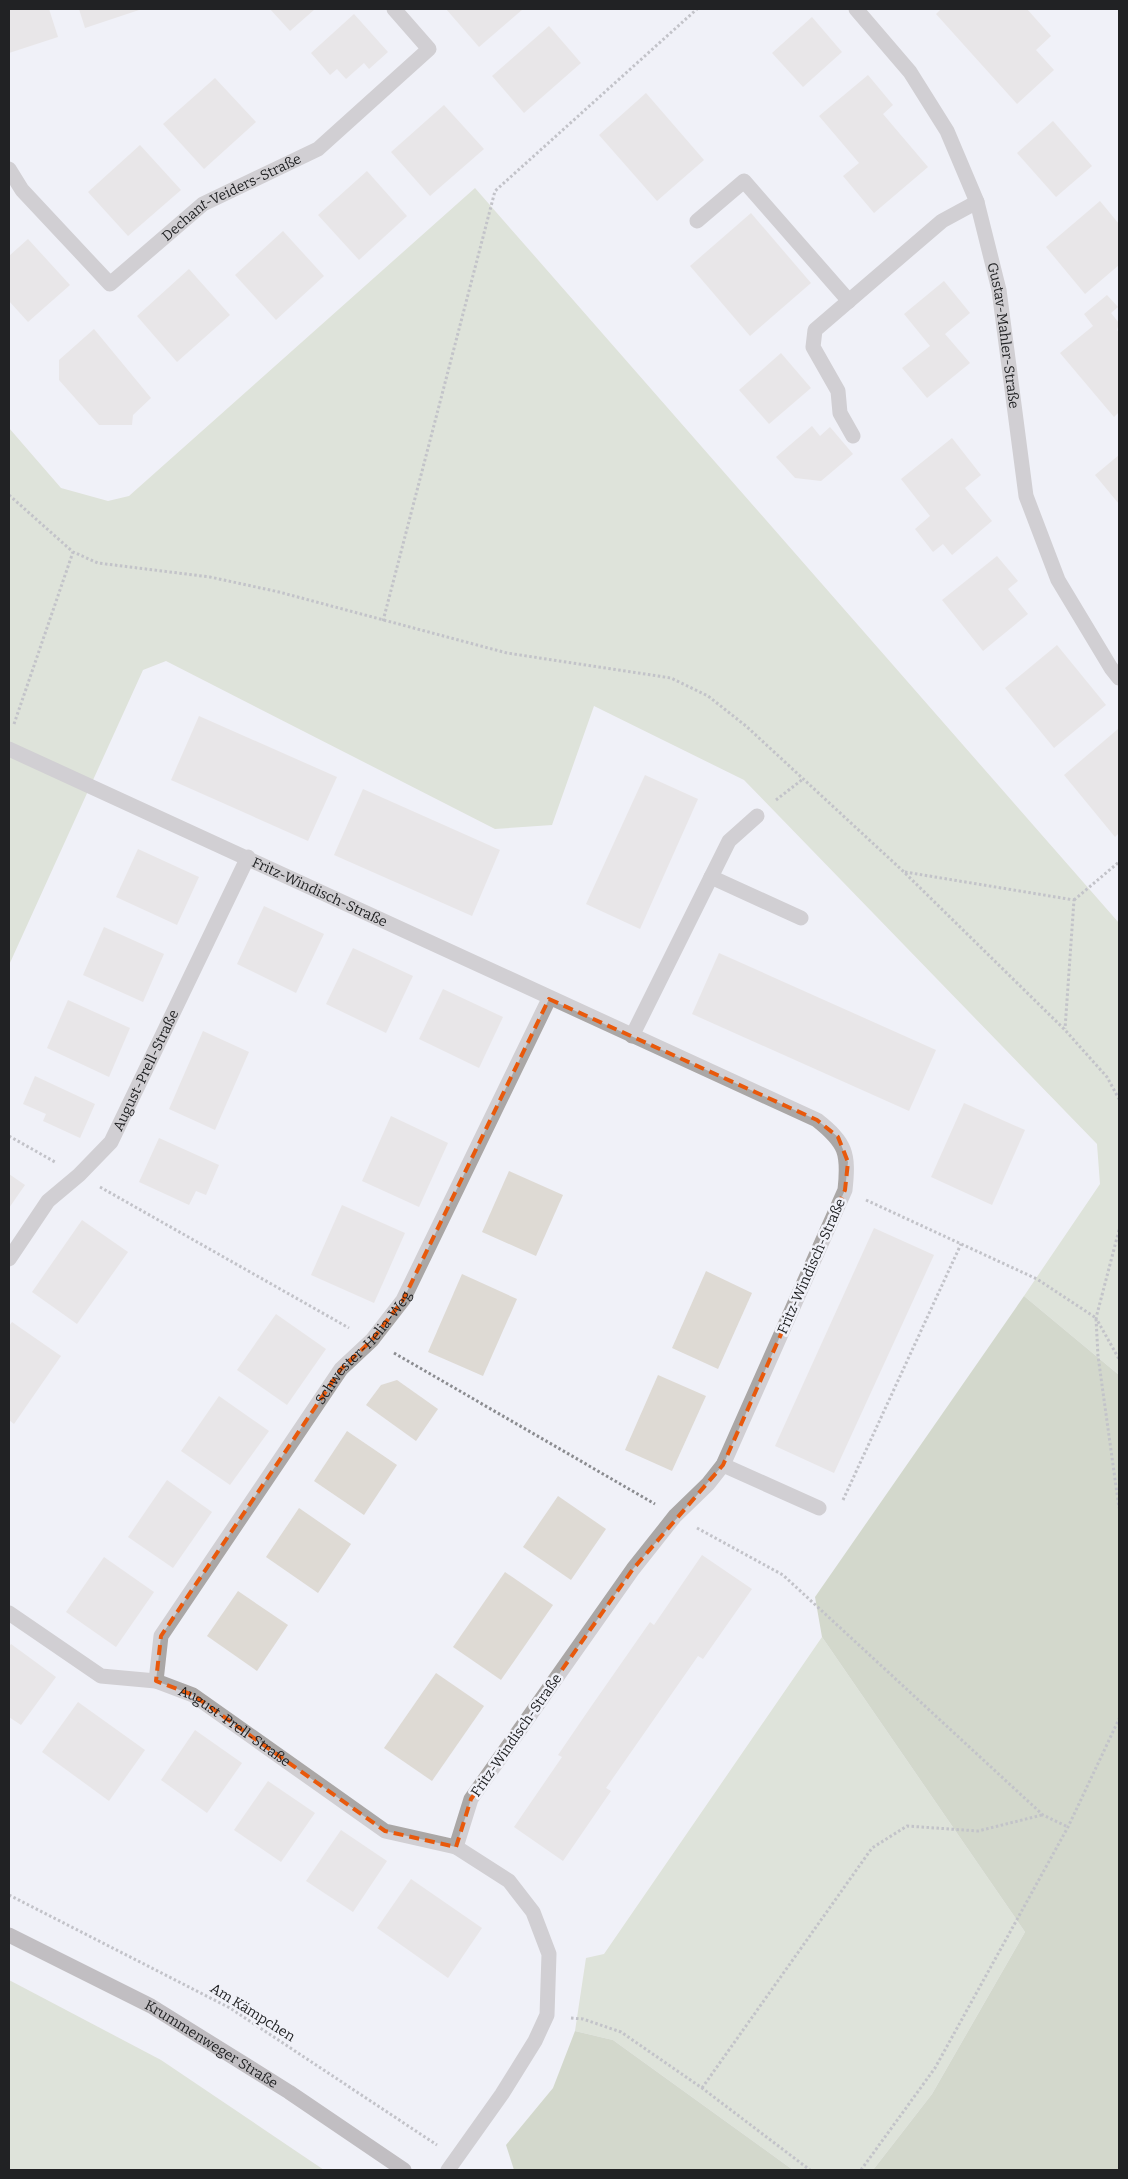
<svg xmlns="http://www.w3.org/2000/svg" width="1128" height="2179" font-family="Bitter,serif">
<rect width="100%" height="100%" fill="#f0f1f8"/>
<!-- green -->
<g fill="#c8d2b5">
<polygon points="475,188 1119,923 1119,1375 1024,1296 1100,1184 1097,1144 744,780 594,706 552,825 495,829 166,661 143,670 9,965 9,428 61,488 108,501 129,496"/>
<polygon points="822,1637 1025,1932 932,2094 873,2170 793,2170 613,2040 575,2031 586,1958 604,1954"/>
<polygon points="9,1980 161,2060 324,2170 9,2170"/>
</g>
<!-- forest -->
<g fill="#afbb98">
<polygon points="1024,1296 1119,1375 1119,2170 873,2170 932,2094 1025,1932 822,1637 815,1597"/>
<polygon points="575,2031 613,2040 793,2170 514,2170 506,2145 553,2088"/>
</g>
<!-- building -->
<g fill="#dedad4">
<polygon points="9,9 49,9 58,37 9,53"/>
<polygon points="79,9 142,9 85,28"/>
<polygon points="270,9 315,9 290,31"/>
<polygon points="446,9 523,9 479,47"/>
<polygon points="941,9 1027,9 1051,36 1036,50 1054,70 1017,104 936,14"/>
<polygon points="354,14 388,52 369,69 364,63 346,79 337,69 330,75 311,53"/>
<polygon points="812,17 842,52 803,87 772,53"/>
<polygon points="549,26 581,63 524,113 492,76"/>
<polygon points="868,75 893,105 883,114 928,167 874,213 843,176 859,163 819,116"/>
<polygon points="215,78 256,122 204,169 163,124"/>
<polygon points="646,93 704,160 657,201 599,135"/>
<polygon points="444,105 484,149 430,196 391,152"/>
<polygon points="1053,121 1092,166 1056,197 1017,153"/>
<polygon points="140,145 181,190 128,236 88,192"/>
<polygon points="367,171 407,216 359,260 318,215"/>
<polygon points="1100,201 1119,224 1119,265 1085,294 1046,247"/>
<polygon points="751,213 811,283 750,336 690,266"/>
<polygon points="283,231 324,276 276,320 235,275"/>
<polygon points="28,239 70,285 28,322 9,301 9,256"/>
<polygon points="189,269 230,315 177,362 137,316"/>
<polygon points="944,281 970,313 945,334 970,363 927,398 902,368 930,346 904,314"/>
<polygon points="1107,295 1118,307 1111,313 1119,323 1117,330 1119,333 1119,412 1114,417 1060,353 1093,326 1084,314"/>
<polygon points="94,329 151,398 133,415 132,425 99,425 59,380 59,360"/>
<polygon points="781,353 811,388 769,424 739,390"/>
<polygon points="812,426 820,436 830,427 853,454 821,481 795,478 776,457"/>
<polygon points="952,438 981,475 965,488 992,521 952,555 943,544 933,552 915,529 930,516 901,479"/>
<polygon points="1119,455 1119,504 1095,475"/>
<polygon points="997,556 1018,581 1008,589 1028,614 983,651 942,600"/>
<polygon points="1057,645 1106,705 1054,748 1005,688"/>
<polygon points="199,716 337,777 308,841 171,780"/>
<polygon points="1118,729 1119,833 1115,837 1064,775"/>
<polygon points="645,775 698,799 640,929 586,904"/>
<polygon points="363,789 500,850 472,916 334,855"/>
<polygon points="138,849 199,877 177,925 116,897"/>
<polygon points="264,906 324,934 296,993 237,964"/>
<polygon points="104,927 164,954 143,1002 83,975"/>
<polygon points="353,948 413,976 386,1033 326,1004"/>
<polygon points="719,953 936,1050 909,1111 692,1014"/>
<polygon points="443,989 503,1017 479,1068 419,1039"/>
<polygon points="68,1000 130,1028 109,1077 47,1048"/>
<polygon points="203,1031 249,1052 215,1130 169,1109"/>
<polygon points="35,1076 95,1104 80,1138 43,1121 46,1114 23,1104"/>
<polygon points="964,1103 1025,1130 992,1205 931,1177"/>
<polygon points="391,1116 448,1143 419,1207 362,1181"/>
<polygon points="159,1138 219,1165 206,1195 196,1191 189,1205 139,1182"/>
<polygon points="509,1171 563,1195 536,1256 482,1232"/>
<polygon points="9,1174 25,1185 9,1208"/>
<polygon points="342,1205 405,1233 374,1303 311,1275"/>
<polygon points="82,1220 128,1252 77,1324 32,1292"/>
<polygon points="874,1228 934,1255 834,1473 775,1446"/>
<polygon points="706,1271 752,1293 718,1369 672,1348"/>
<polygon points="462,1274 517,1299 483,1376 428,1352"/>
<polygon points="276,1314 326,1349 287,1405 237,1370"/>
<polygon points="12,1322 61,1356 14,1424 9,1420 9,1326"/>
<polygon points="658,1375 706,1396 672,1471 625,1450"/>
<polygon points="397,1380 438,1409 416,1441 366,1405 381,1385"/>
<polygon points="219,1396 269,1431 230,1485 181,1451"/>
<polygon points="347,1431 397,1465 364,1515 314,1481"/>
<polygon points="167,1480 212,1512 173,1568 128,1537"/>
<polygon points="558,1496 606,1529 571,1580 523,1547"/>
<polygon points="299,1508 351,1544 318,1593 266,1557"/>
<polygon points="702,1555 752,1589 703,1659 698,1656 606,1788 611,1791 563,1861 514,1827 562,1757 558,1755 588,1711 650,1622 654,1625"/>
<polygon points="104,1557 154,1592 116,1647 66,1612"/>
<polygon points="505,1572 553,1605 501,1680 453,1647"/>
<polygon points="238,1591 288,1625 257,1671 207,1636"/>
<polygon points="11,1644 56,1677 21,1725 9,1717 9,1647"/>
<polygon points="436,1673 484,1706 432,1781 384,1748"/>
<polygon points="78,1702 145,1750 109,1801 42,1752"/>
<polygon points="195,1730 242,1763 207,1813 161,1780"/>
<polygon points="268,1781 315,1813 281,1862 234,1830"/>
<polygon points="341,1830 387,1861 353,1912 306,1881"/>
<polygon points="411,1879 482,1928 448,1978 377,1928"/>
</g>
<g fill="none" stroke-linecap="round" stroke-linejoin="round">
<!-- path -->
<g stroke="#8b8c90" stroke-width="3" stroke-dasharray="2.5 2.5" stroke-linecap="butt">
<polyline points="9,495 73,552 98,563 210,577 279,592 507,653 671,678 708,696 746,726 904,872 1065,1030 1107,1077 1119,1099"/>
<polyline points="383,621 495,191 697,9"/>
<polyline points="14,724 73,552"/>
<polyline points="776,800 803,779"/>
<polyline points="905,872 1074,900 1065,1029"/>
<polyline points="1074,900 1119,862"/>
<polyline points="9,1136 55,1162"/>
<polyline points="100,1187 349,1328"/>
<polyline points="866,1200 1037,1279 1096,1318 1098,1356 1119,1508"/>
<polyline points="1119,1230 1096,1318 1119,1359"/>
<polyline points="394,1353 655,1504"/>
<polyline points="843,1500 961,1244"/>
<polyline points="697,1528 783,1575 1043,1815 1068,1827"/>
<polyline points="9,1895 230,2008 437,2145"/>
<polyline points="571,2018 583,2019 621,2032 702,2088 810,2170"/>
<polyline points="702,2088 872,1848 907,1826 978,1831 1042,1815"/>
<polyline points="861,2170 935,2068 1068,1827 1119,1719"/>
</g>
<!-- service -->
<g stroke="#aaa7a6" stroke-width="15">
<polyline points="697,221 744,181 849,301"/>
<polyline points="853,436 840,413 838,391 813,347 815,330 942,221 977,202"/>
</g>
<!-- minor -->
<g stroke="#aaa7a6" stroke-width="15">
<path id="s1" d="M856 9 910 72 947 131 977 202 999 290 1026 496 1058 580 1111 668 1119 678"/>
<path id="s2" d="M9 169 22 190 110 284 203 204 318 149 429 49 394 9"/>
<path id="s3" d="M9 749 817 1120C846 1143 849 1153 845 1190L723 1465 708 1484 675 1516 633 1569 471 1799 456 1847"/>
<polyline points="711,877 801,918"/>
<polyline points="632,1036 729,841 757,816"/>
<path id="s4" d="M9 1259 48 1201 79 1175 111 1142 248 857"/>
<polyline points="723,1465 819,1508"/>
<path id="s5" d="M9 1613 101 1676 156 1681 193 1695 385 1831 456 1847 509 1881 533 1912 549 1954 547 2015 535 2041 502 2094 448 2170"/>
<path id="s6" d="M156 1681 161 1636 341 1369 372 1340 403 1300 549 999"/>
</g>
<!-- secondary -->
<path stroke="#878281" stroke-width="15" id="s7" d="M9 1935 151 2006 289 2092 404 2170"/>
</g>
<!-- marked area -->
<path d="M0 0H1128V2179H0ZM549 999 817 1120 838 1137 848 1162 845 1190 723 1465 633 1569 471 1799 456 1847 385 1831 193 1695 156 1681 161 1636 341 1369 372 1340 403 1300Z" fill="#f0f1f8" fill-opacity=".55" fill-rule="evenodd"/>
<path fill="none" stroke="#e8590c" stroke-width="4" stroke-dasharray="10 6" stroke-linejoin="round" d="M549 999 817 1120 838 1137 848 1162 845 1190 723 1465 633 1569 471 1799 456 1847 385 1831 193 1695 156 1681 161 1636 341 1369 372 1340 403 1300Z"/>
<g text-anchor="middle" stroke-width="5" stroke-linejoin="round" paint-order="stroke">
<!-- street labels -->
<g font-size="14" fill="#212224" stroke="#f0f1f8">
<text dy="5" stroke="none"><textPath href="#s2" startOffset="304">Dechant-Veiders-Straße</textPath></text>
<text dy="5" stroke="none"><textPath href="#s1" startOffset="366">Gustav-Mahler-Straße</textPath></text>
<text dy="5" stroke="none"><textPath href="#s3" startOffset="342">Fritz-Windisch-Straße</textPath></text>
<text dy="5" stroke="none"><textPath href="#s4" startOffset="236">August-Prell-Straße</textPath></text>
<text transform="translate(811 1266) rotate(-66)" y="5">Fritz-Windisch-Straße</text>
<text dy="5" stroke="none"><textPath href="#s6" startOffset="398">Schwester-Helia-Weg</textPath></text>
<text dy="5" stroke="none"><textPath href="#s5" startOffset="258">August-Prell-Straße</textPath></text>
<text transform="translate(516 1735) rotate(-55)" y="5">Fritz-Windisch-Straße</text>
<text transform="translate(253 2012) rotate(32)" y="5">Am Kämpchen</text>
<text dy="5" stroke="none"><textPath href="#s7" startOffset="230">Krummenweger Straße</textPath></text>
</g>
</g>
<!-- border -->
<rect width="1128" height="2179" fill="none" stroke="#212224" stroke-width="20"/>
</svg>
